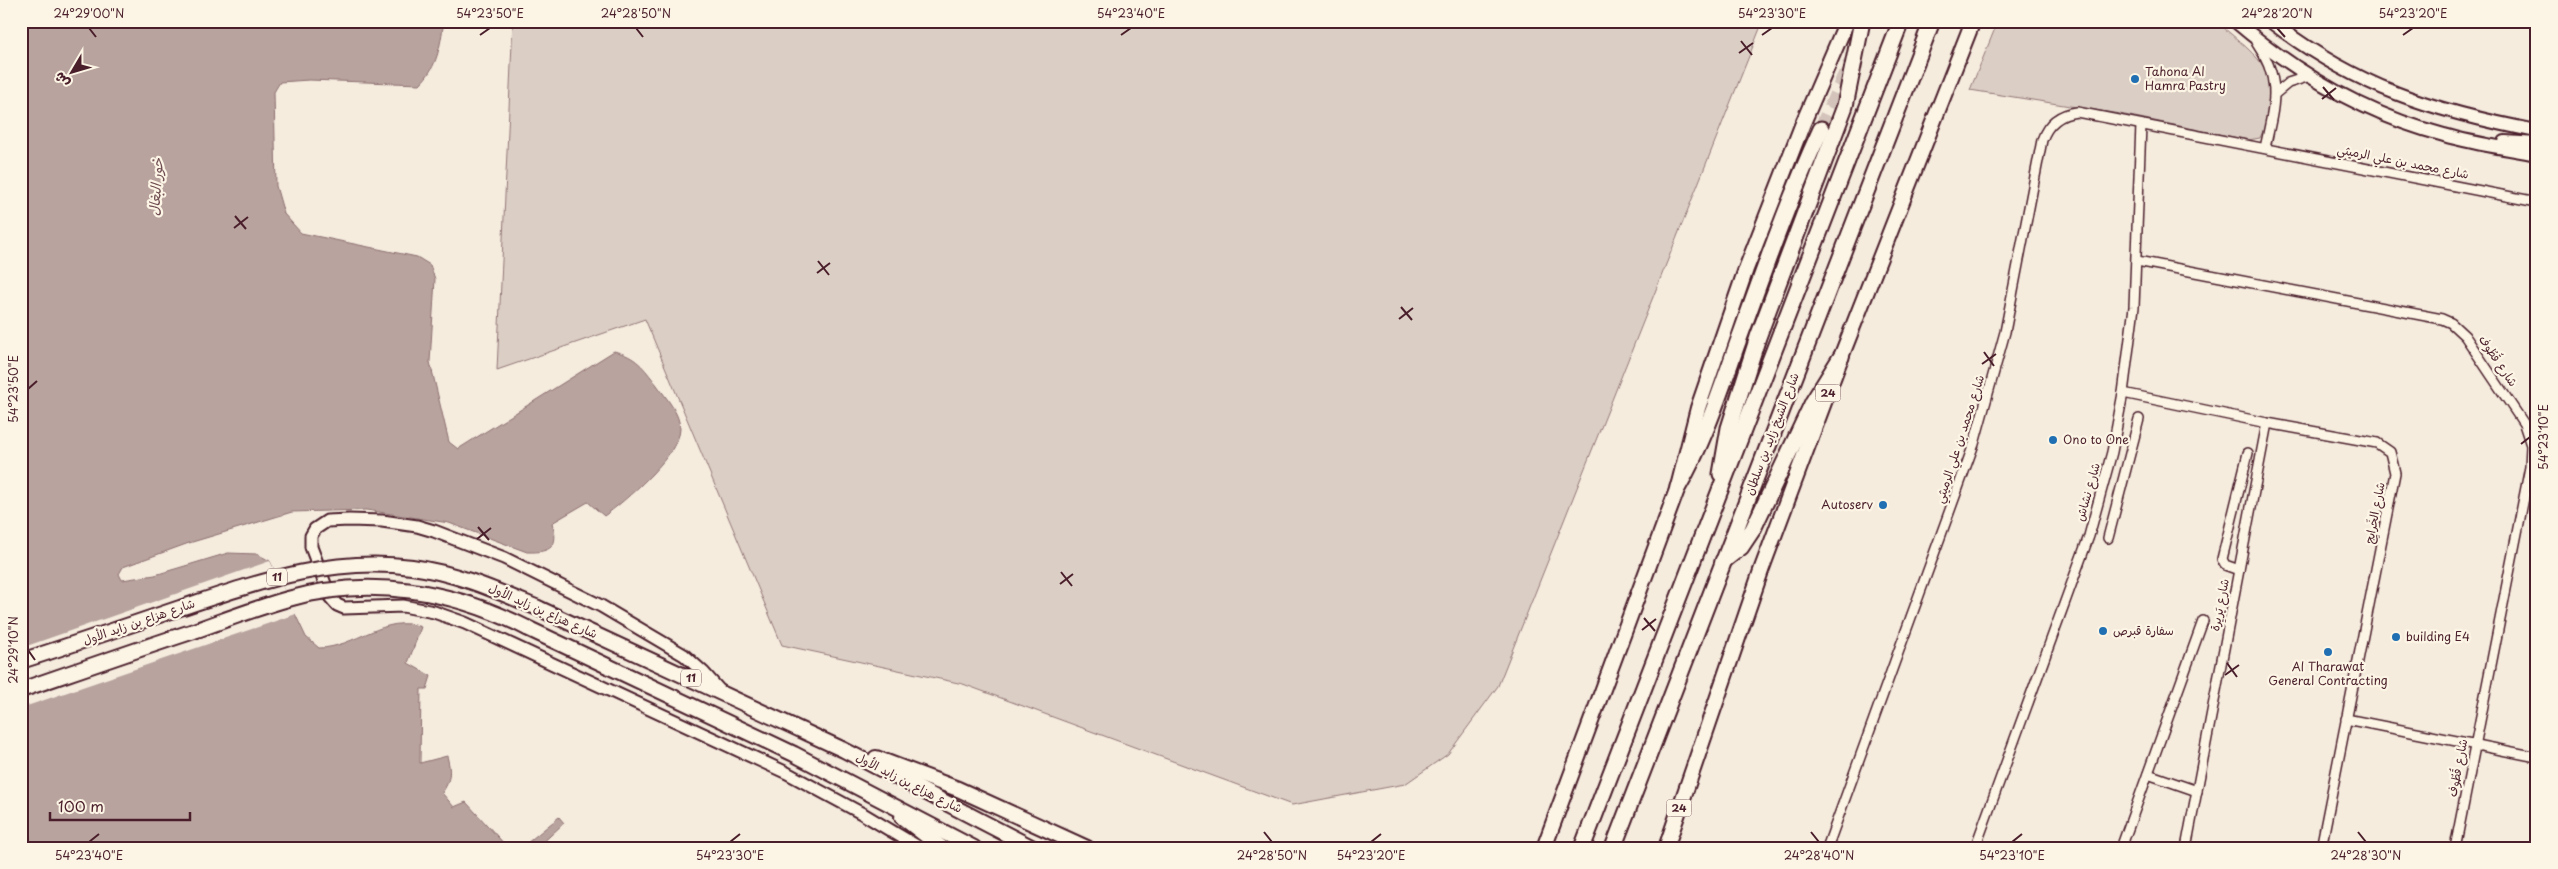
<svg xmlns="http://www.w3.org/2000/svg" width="2558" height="869" font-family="'Playpen Sans','Playpen Sans Arabic',sans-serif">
<rect width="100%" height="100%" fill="#f5ecde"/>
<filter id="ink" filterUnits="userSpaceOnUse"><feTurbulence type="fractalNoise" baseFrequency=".02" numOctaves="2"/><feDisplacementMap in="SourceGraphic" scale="10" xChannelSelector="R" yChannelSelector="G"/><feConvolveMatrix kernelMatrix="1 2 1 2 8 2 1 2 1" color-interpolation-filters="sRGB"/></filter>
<g filter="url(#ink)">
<!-- green -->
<g fill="#dbcec4" stroke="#927678">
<polygon points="513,21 1763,21 1498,686 1448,754 1405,784 1292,805 963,684 782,645 645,319 497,370"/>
<path d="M1998 21H2216C2261 61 2289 73 2260 138L2248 140 2120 114 1970 90Z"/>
</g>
<!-- water -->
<g fill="#b8a39e" stroke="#8c6e70">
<path d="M21 21H444C440 46 438 66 420 84L309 80 280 82 274 92 276 186 284 214 301 233 417 257 430 265 435 279 430 362 449 442 458 449 614 351C637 357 643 367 657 385 666 398 680 413 680 429 680 454 623 503 604 516L588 502 552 523C560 546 551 553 527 552L449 523 366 510 292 512 189 543 123 567 119 574 122 580 155 575 228 553 257 554 270 561 306 637 319 648C354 648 386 613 421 627L408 663 431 676 427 689H421L420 763 447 756C451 771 451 780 442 793L454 807 466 802 508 848H31L30 837 21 818Z"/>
<polygon points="559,817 564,823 537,848 521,848"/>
</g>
<!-- pier -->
<polygon fill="#f5ecde" points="270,561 296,614 21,708 21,648"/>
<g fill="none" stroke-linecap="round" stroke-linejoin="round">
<!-- trunk-tunnel -->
<polyline stroke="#d3c3ba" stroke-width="15" stroke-dasharray="15 8" stroke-linecap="butt" points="1821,129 1850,64"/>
<defs>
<g id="minor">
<path d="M2256 42C2283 81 2274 105 2265 148"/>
<polyline points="2276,93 2288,83 2310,76"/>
<polyline points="2137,261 2442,319 2451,323 2465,336 2524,424 2531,445 2530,467 2455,848"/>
<polyline points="2123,393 2267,423 2377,443 2390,452 2395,473 2321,848"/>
<polyline points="2108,538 2139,419"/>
<polyline points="2239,570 2225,565 2222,559 2248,453"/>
<polyline points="2346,719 2537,757"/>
<polyline points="2148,774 2197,791"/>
<path d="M1827 848 1974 444 2005 332 2042 140C2048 123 2060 114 2077 112L2537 202"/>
<polyline points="1975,848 2089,536 2112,452 2123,393 2134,307 2141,125"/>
<polyline points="2121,848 2203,621"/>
<polyline points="2186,848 2267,423"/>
</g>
<polyline id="tertiary" points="720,691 703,672 684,655 601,606 504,558 434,531 417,526 382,521 349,520 327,521 315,529 311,536 311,547 330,597 337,605 344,608 403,606 434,612 465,623 787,773 863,814 920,848"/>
<g id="secondary">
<path d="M2235 21C2296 73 2366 115 2444 135 2474 144 2506 148 2537 154"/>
<path d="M2270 21C2356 87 2432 111 2537 131"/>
<polyline points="2505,142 2537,144"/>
</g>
<g id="primary">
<polyline points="538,608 844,750 1033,848"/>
<polyline points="527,628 794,754 974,848"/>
<polyline points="876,758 958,789 1087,848"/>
<polyline points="902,817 942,848"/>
<polyline points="1544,848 1678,487 1698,408 1746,269 1803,123 1847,21"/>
<polyline points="1666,848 1762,568 1841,357 1973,21"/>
</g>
<g id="trunk">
<polyline points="1721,474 1729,428 1758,337 1845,106 1862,21"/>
<path d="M1678 487C1707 437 1723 382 1743 328 1767 261 1791 194 1821 129"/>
<polyline points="1723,561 1741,547 1753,529 1813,402 1841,357"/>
<polyline points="1582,848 1901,21"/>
<polyline points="1613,848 1932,21"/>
</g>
</defs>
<!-- minor casing -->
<use href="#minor" stroke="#4a1f2b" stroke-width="12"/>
<!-- tertiary casing -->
<use href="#tertiary" stroke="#4a1f2b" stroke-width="15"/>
<!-- secondary casing -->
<use href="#secondary" stroke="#4a1f2b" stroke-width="16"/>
<!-- primary casing -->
<use href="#primary" stroke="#4a1f2b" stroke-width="18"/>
<!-- trunk casing -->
<use href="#trunk" stroke="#4a1f2b" stroke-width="19"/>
<!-- minor -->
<use href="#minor" stroke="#fcf5e5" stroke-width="9"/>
<!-- tertiary -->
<use href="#tertiary" stroke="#fcf5e5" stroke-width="11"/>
<!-- secondary -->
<use href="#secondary" stroke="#fcf5e5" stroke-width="12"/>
<!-- primary -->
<use href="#primary" stroke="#fcf5e5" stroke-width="14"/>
<!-- trunk -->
<use href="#trunk" stroke="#fcf5e5" stroke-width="15"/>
<defs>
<g id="primary-bridge">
<path d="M21 661C74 644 127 626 180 608 256 583 330 556 412 567 457 573 497 591 538 608"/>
<path d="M21 690C79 670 136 650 194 631 225 620 256 608 288 599 369 576 453 590 527 628"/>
</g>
</defs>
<!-- primary-bridge casing -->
<use href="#primary-bridge" stroke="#4a1f2b" stroke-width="18" stroke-linecap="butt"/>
<!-- primary-bridge -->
<use href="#primary-bridge" stroke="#fcf5e5" stroke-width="14"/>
</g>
</g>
<!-- ticks -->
<path fill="none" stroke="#4a1f2b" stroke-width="2" d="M89 28 96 37M636 28 643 37M2277 28 2285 37M480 35 490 28M1121 35 1131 28M1762 35 1772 28M2403 35 2413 28M1741 41 1752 55M1739 53 1753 43M2323 87 2334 100M2322 99 2336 88M235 216 246 229M234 228 248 217M818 261 829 275M817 273 830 263M1401 307 1412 320M1399 319 1413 308M1984 352 1994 366M1982 364 1996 354M28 389 37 381M2521 444 2530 437M478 527 489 540M477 539 491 528M1061 572 1072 586M1060 584 1073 574M1644 618 1655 631M1642 630 1656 619M28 650 35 660M2227 663 2237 677M2225 675 2239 665M1264 832 1272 842M1811 832 1819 842M2358 832 2366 842M89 842 99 834M730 842 740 834M1371 842 1381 834M2012 842 2022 834"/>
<!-- markers -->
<g fill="#1f6fb2" stroke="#fcf5e5" stroke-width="2">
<circle cx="2135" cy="79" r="5"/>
<circle cx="2053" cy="440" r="5"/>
<circle cx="1883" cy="505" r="5"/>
<circle cx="2103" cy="631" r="5"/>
<circle cx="2396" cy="637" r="5"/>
<circle cx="2328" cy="652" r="5"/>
</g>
<g text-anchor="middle" stroke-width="4.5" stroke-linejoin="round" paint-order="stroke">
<!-- shield labels -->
<g fill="#fcf5e5" stroke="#7f5f63" stroke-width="1">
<rect x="1815.5" y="384.5" width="25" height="17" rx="4"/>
<rect x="267" y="568.5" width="20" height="17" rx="4"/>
<rect x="681" y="669.5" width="20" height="17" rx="4"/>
<rect x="1666.5" y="799.5" width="25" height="17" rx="4"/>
</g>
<g font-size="11" font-weight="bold" fill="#4a1f2b">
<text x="1828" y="397">24</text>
<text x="277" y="581">11</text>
<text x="691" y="682">11</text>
<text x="1679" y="812">24</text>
</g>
<!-- poi labels -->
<g font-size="12" fill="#4a1f2b" stroke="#fcf5e5" text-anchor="start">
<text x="2145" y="76">Tahona Al<tspan x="2145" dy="14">Hamra Pastry</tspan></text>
<text x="2063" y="444">Ono to One</text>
<text x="1873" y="509" text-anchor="end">Autoserv</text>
<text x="2113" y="635">سفارة قبرص</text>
<text x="2406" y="641">building E4</text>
<text x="2328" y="671" text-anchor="middle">Al Tharawat<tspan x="2328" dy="14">General Contracting</tspan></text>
</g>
<!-- street labels -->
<g font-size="12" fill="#4a1f2b" stroke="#fcf5e5">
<text transform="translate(2403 162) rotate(11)" y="4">شارع محمد بن علي الرميثي</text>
<text transform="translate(2498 361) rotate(56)" y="4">شارع قُطُوف</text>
<text transform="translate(1772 434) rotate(-69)" y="4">شارع الشيخ زايد بن سلطان</text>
<text transform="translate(1960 439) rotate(-72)" y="4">شارع محمد بن علي الرميثي</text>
<text transform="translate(2088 492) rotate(-74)" y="4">شارع نشاش</text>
<text transform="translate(2375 513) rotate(-79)" y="4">شارع الخَرايِج</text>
<text transform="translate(2220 605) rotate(-79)" y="4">شارع يَريِرة</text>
<text transform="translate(543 611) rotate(24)" y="4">شارع هزاع بن زايد الأول</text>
<text transform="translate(139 622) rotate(-19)" y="4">شارع هزاع بن زايد الأول</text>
<text transform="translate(2458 768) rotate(-79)" y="4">شارع قُطُوف</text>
<text transform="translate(909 783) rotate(27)" y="4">شارع هزاع بن زايد الأول</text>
</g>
<!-- water labels -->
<g font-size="14" font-style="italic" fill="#704d53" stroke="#fcf5e5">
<text transform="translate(156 187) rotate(-86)" y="5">خور البغال</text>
</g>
</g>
<!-- margin -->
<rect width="2558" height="869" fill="none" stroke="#fcf5e5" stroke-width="55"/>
<!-- north arrow -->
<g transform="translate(72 72) rotate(232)" stroke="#fcf5e5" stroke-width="4" paint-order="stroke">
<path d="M0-4L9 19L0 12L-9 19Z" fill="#4a1f2b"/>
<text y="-8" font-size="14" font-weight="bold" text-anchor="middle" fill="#4a1f2b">ش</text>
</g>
<!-- scale -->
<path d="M50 812v8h140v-8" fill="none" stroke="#4a1f2b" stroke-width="2.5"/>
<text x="58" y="812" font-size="15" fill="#4a1f2b" stroke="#fcf5e5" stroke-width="4" paint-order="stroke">100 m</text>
<rect x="28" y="28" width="2502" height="814" fill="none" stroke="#4a1f2b" stroke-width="2"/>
<g font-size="12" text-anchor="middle" fill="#4a1f2b">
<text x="89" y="18">24°29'00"N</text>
<text x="490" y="18">54°23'50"E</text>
<text x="636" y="18">24°28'50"N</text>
<text x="1131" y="18">54°23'40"E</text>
<text x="1772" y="18">54°23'30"E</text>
<text x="2277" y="18">24°28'20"N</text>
<text x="2413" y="18">54°23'20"E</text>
<text transform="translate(14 389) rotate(-90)" y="4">54°23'50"E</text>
<text transform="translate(2544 437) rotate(-90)" y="4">54°23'10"E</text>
<text transform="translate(14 650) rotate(-90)" y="4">24°29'10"N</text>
<text x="89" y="860">54°23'40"E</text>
<text x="730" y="860">54°23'30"E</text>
<text x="1272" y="860">24°28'50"N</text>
<text x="1371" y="860">54°23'20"E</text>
<text x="1819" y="860">24°28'40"N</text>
<text x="2012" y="860">54°23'10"E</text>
<text x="2366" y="860">24°28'30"N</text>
</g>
</svg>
